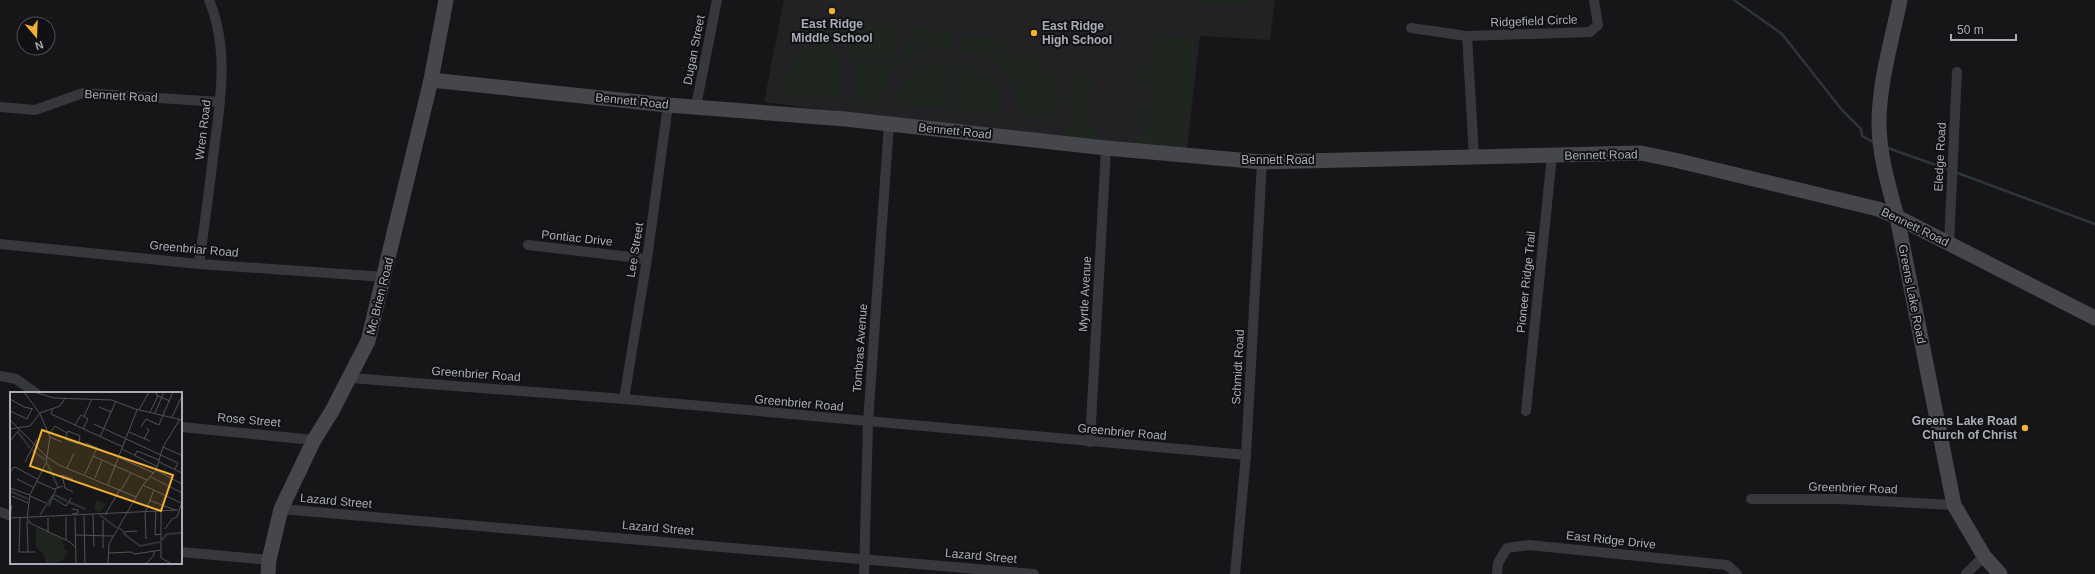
<svg xmlns="http://www.w3.org/2000/svg" width="2095" height="574" font-family="Arial,sans-serif">
<rect width="100%" height="100%" fill="#161618"/>
<!-- built -->
<polygon fill="#222225" points="784,0 1275,0 1270,40 1200,36 1187,149 1065,139 764,102"/>
<!-- green -->
<g fill="#1e261f">
<path d="M1185 0H1259C1243 11 1204 2 1185 0Z"/>
<path d="M854 15H860C859 27 861 38 850 46 836 27 813 30 794 37L809 18 853 22Z"/>
<polygon points="864,23 896,26 892,59 855,59 852,50 861,39"/>
<polygon points="910,28 952,32 951,47 950,49 938,48 924,51"/>
<polygon points="904,33 919,53 901,64"/>
<polygon points="961,34 1004,38 1003,47 986,57 960,49"/>
<polygon points="1155,34 1196,37 1187,131 1185,131 1185,148 1135,144 1135,138 1142,137 1147,87 1139,84 1135,80 1139,70 1151,66 1145,128 1150,128 1147,127"/>
<path d="M817 44C845 46 840 76 840 96L838 100 787 94C784 73 795 49 817 44Z"/>
<polygon points="1002,49 1003,54 1044,57 1044,69 1012,86 999,66 986,58"/>
<polygon points="855,62 892,62 891,74 878,104 856,102"/>
<path d="M950 64 948 85H942L941 88 948 89 945 110 897 105C895 100 896 95 899 90 909 69 928 63 950 64Z"/>
<path d="M956 64C977 67 1011 89 1001 114L950 110 953 89 959 90V87L953 86Z"/>
<path d="M1051 71 1053 87 1060 92C1063 102 1051 109 1050 119L1018 116 1019 107 1014 88 1042 72Z"/>
<polygon points="1060,71 1094,75 1090,104 1092,104 1091,122 1097,131 1096,139 1064,137 1062,131 1067,131 1072,76 1062,74"/>
</g>
<g fill="none" stroke-linecap="round" stroke-linejoin="round">
<!-- stream -->
<g stroke="#2c353c" stroke-width="2.5">
<polyline points="1734,0 1782,34 1842,110 1861,129 1862,136 1875,143"/>
<polyline points="1885,147 1950,170"/>
<polyline points="1955,172 2095,224"/>
</g>
<!-- street -->
<g stroke="#37383d" stroke-width="10">
<polyline points="1411,28 1467,36 1590,32 1598,25 1594,0"/>
<polyline points="1467,36 1474,156"/>
<polyline points="696,106 717,0"/>
<polyline points="0,107 35,110 83,93 220,102"/>
<polyline points="0,244 199,264 385,277"/>
<polyline points="1949,244 1957,72"/>
<polyline points="528,245 647,259"/>
<path d="M199 264C204 228 209 193 213 157 220 105 230 50 209 0"/>
<polyline points="0,376 16,379 36,393"/>
<polyline points="350,378 624,399 1246,455"/>
<polyline points="624,399 647,259 668,105"/>
<polyline points="1526,411 1552,155"/>
<polyline points="181,427 314,440"/>
<polyline points="1090,442 1106,148"/>
<polyline points="1751,499 1839,499 1954,505"/>
<polyline points="281,509 1034,574"/>
<polyline points="0,512 11,516"/>
<polyline points="181,552 269,560"/>
<polyline points="864,574 868,422 889,124"/>
<polyline points="1235,574 1246,455 1262,162"/>
<polyline points="1497,574 1498,563 1507,548 1529,545 1727,565 1737,574"/>
<polyline points="1966,574 1984,556"/>
</g>
<!-- secondary -->
<g stroke="#45474d" stroke-width="15">
<path d="M1900 0C1892 40 1879 82 1879 123 1879 155 1889 187 1897 217L1954 505 1984 556 2000 574"/>
<polyline points="431,80 668,105 845,119 1106,148 1262,162 1641,153 1679,161 1878,209 1897,217 2095,318"/>
<polyline points="268,574 269,560 281,509 314,440 332,411 368,341 431,80 446,0"/>
</g>
</g>
<!-- markers -->
<g fill="#f2b134" stroke="#111113" stroke-width="1.5">
<circle cx="832" cy="11" r="4"/>
<circle cx="1034" cy="33" r="4"/>
<circle cx="2025" cy="428" r="4"/>
</g>
<g text-anchor="middle" stroke-width="4" stroke-linejoin="round" paint-order="stroke">
<!-- street labels -->
<g font-size="12" fill="#a8adb8" stroke="#111113">
<text transform="translate(1534 21) rotate(-2)" y="4">Ridgefield Circle</text>
<text transform="translate(694 50) rotate(-79)" y="4">Dugan Street</text>
<text transform="translate(121 96) rotate(3)" y="4">Bennett Road</text>
<text transform="translate(632 101) rotate(6)" y="4">Bennett Road</text>
<text transform="translate(203 130) rotate(-83)" y="4">Wren Road</text>
<text transform="translate(955 131) rotate(6)" y="4">Bennett Road</text>
<text transform="translate(1601 155) rotate(-1)" y="4">Bennett Road</text>
<text transform="translate(1940 157) rotate(-87)" y="4">Eledge Road</text>
<text x="1278" y="164">Bennett Road</text>
<text transform="translate(1915 227) rotate(26)" y="4">Bennett Road</text>
<text transform="translate(577 238) rotate(6)" y="4">Pontiac Drive</text>
<text transform="translate(194 249) rotate(5)" y="4">Greenbriar Road</text>
<text transform="translate(635 250) rotate(-81)" y="4">Lee Street</text>
<text transform="translate(1526 282) rotate(-84)" y="4">Pioneer Ridge Trail</text>
<text transform="translate(1085 294) rotate(-87)" y="4">Myrtle Avenue</text>
<text transform="translate(1912 294) rotate(79)" y="4">Greens Lake Road</text>
<text transform="translate(380 296) rotate(-76)" y="4">Mc Brien Road</text>
<text transform="translate(860 348) rotate(-86)" y="4">Tombras Avenue</text>
<text transform="translate(1238 367) rotate(-87)" y="4">Schmidt Road</text>
<text transform="translate(476 374) rotate(4)" y="4">Greenbrier Road</text>
<text transform="translate(799 403) rotate(5)" y="4">Greenbrier Road</text>
<text transform="translate(249 420) rotate(5)" y="4">Rose Street</text>
<text transform="translate(1122 432) rotate(5)" y="4">Greenbrier Road</text>
<text transform="translate(1853 488) rotate(2)" y="4">Greenbrier Road</text>
<text transform="translate(336 501) rotate(5)" y="4">Lazard Street</text>
<text transform="translate(658 528) rotate(5)" y="4">Lazard Street</text>
<text transform="translate(1611 540) rotate(6)" y="4">East Ridge Drive</text>
<text transform="translate(981 556) rotate(5)" y="4">Lazard Street</text>
</g>
<!-- poi labels -->
<g font-size="12" font-weight="bold" fill="#a8adb8" stroke="#111113">
<text x="832" y="28">East Ridge<tspan x="832" dy="14">Middle School</tspan></text>
<text x="1042" y="30" text-anchor="start">East Ridge<tspan x="1042" dy="14">High School</tspan></text>
<text x="2017" y="425" text-anchor="end">Greens Lake Road<tspan x="2017" dy="14">Church of Christ</tspan></text>
</g>
</g>
<!-- overview -->
<g transform="translate(10 392)">
<rect width="172" height="172" fill="#161618"/>
<path d="M87 108 96 112 89 121 84 116ZM26 135 52 146 54 156 58 160 52 169 35 172V165L26 154Z" fill="#1e261f"/>
<path fill="none" stroke="#2c353c" stroke-width="2" d="M8 40 20 56M22 58 35 68M37 71 48 95M0 99 18 107M45 103 57 109M59 110 75 117M30 123 43 103M90 123 107 136M113 141 130 154 150 150M152 148 157 142 172 141"/>
<path fill="none" stroke="#505258" stroke-width="1" d="M14 0 30 22 40 45 36 71 20 103 17 126 20 131 60 150 66 156M24 0 44 6 102 8 125 17 172 28M147 0 146 3 160 9M0 7 14 15 23 17M89 15 101 20M43 16 41 22 113 55M129 18 139 0M0 19 17 27 22 17M140 20 148 4M145 21 154 0M153 23 163 0M74 24 82 7M162 25 172 4M0 28 37 65 49 73 126 105M84 32 168 71 165 77M65 33 71 23 78 27 73 37M131 35 136 27 149 33 153 23M0 37 20 34 30 21 50 14 55 6M58 39 70 44 69 52 55 47ZM119 40 140 49M39 42 45 34 57 41M40 45 52 50M90 45 106 9M134 47 139 38 136 36M0 49 9 38M76 51 144 81M153 55 171 63M112 57 148 75M125 63 127 59 149 68M83 64 137 88M15 70 27 47M149 70 172 81M57 76 64 61M146 78 172 92M0 80 4 75 7 76 27 87M75 82 87 56M141 85 172 101M85 86 92 68M7 87 23 95M26 89 44 97 53 94M98 92 127 18M133 93 171 111M0 96 20 103M111 98 121 81M63 100 55 96 52 83 63 87M2 104 18 111M20 104 36 111M43 106 56 114 61 106M139 108 165 118M39 114 46 97M62 117 68 118V121L62 122M146 119 145 143 151 142M151 119V166L162 172M83 123 84 155M95 123 110 97M74 124 75 172M56 125V148M65 125 66 172M0 126 168 118M0 126 2 113M10 126 9 160H25M93 128V156M17 129 18 160M108 135 114 140 127 139M155 137 162 127 167 125 172 110M38 140V126M65 143 103 144M136 147 135 121 144 98M98 161 121 160 125 162M125 162 151 158M98 172 99 152 133 93 146 78 153 55 170 27M136 172 144 163V159"/>
<path fill="#f2b134" fill-opacity="0.15" stroke="#f2b134" stroke-width="2" d="M32 38 163 83 151 119 20 74Z"/>
<rect width="172" height="172" fill="none" stroke="#a8adb8" stroke-width="2"/>
</g>
<!-- north arrow -->
<g transform="translate(36 36) rotate(161)"><circle r="19" fill="#111113" stroke="#4d4f55"/>
<path d="M0-3L7 15L0 10L-7 15Z" fill="#f2b134"/>
<text y="-6" font-size="11" font-weight="bold" text-anchor="middle" fill="#a8adb8">N</text>
</g>
<!-- scale -->
<path d="M1951 34v6h65v-6" fill="none" stroke="#a8adb8" stroke-width="2"/>
<text x="1957" y="34" font-size="12" fill="#a8adb8" stroke="#111113" stroke-width="3" paint-order="stroke">50 m</text>
</svg>
